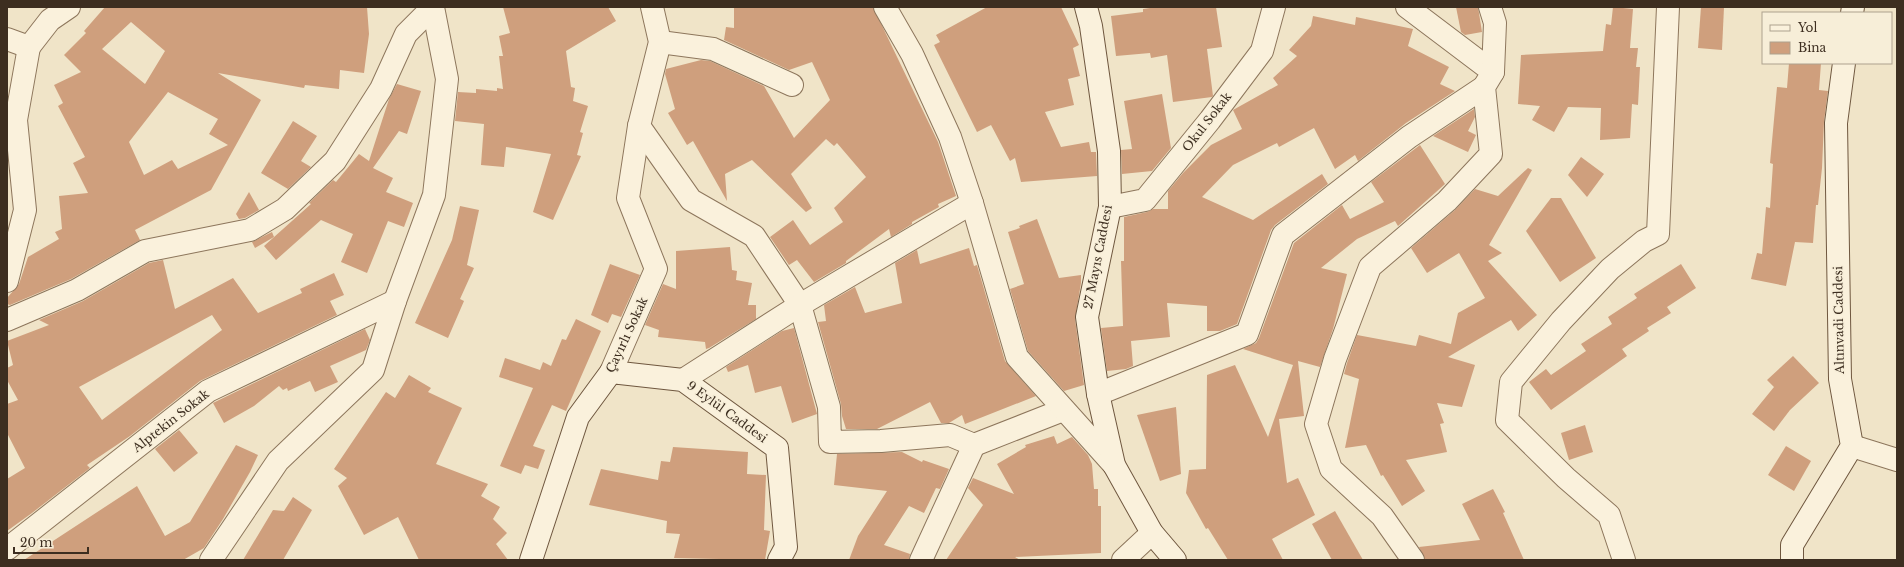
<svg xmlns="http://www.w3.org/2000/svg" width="1904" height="567" font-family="'Libre Baskerville',serif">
<rect width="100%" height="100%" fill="#f0e4c8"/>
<!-- building -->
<g fill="#cf9f7d" fill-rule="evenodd">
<path d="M105 7H367L369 34 364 73 340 70 339 89 305 85 304 88 218 73 261 100 211 190 135 230 140 240 71 279 10 305 7 304V298L19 284 28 257 59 239 55 232 62 229 59 196 88 193 73 163 85 157 58 106 63 103 54 85 81 72 64 55 86 33 84 31ZM131 22 165 51 145 84 102 49ZM168 92 218 119 209 134 228 145 178 169 172 160 144 175 129 142Z"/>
<polygon points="503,7 608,7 616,21 566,51 571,87 575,88 573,101 588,106 580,132 583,133 577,155 581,156 553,220 533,212 551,154 506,147 504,167 481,165 484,124 455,121 458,92 476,93 476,89 497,91 497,88 503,89 499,56 503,56 499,36 510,33"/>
<polygon points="734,7 873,7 938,142 956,196 938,204 939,207 912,222 912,224 891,237 889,229 846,261 846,263 814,282 797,260 789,265 770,237 793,220 810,245 843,222 834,208 866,177 837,143 834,146 826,139 791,174 812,208 806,212 752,160 725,174 727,201 693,141 687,145 668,113 675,109 665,74 666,69 701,60 710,61 764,86 794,138 830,100 812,62 789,70 724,40 726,27 734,28"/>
<polygon points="987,7 1061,7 1079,45 1073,48 1080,76 1068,79 1074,105 1045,112 1061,147 1089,142 1091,152 1096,152 1097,176 1021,182 1015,158 1010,161 991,125 977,132 934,45 940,42 936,35"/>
<polygon points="1157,7 1216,7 1222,47 1207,49 1213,96 1212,97 1173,102 1167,55 1151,58 1150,53 1116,56 1111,16 1143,12 1143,9"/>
<polygon points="1456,7 1478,7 1482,32 1465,35 1461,32"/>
<polygon points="1613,7 1633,9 1630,48 1638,48 1636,67 1640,67 1638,105 1632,104 1630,138 1600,140 1601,108 1568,107 1554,132 1532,120 1540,106 1518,104 1521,55 1603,51 1606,24 1611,25"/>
<polygon points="1701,7 1724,7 1722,50 1698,48"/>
<polygon points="1313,16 1355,25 1356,17 1413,29 1408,46 1449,67 1440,84 1455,91 1406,123 1358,161 1355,155 1335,169 1314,128 1279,147 1277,143 1233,165 1202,197 1253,220 1322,174 1328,184 1275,225 1271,230 1237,324 1220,331 1207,331 1207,306 1167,303 1170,337 1131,341 1133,366 1126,369 1107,371 1101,328 1123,326 1121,261 1124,261 1124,217 1147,212 1153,209 1168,209 1168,191 1183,173 1211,145 1242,129 1233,110 1278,85 1273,78 1297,56 1289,50 1311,26"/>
<polygon points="1789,63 1821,63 1819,90 1828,91 1824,121 1822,168 1818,205 1816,205 1813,243 1795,242 1786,286 1751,279 1757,253 1762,254 1766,207 1770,208 1773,164 1770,163 1777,87 1787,88"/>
<polygon points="397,84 421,91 407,134 399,131 373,168 393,178 386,192 413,203 404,227 388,221 367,273 341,262 353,234 321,220 276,260 264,246 311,204 309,203 333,180 336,182 359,154 369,161 389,99"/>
<polygon points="1162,94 1171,148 1152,171 1122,174 1121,150 1132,149 1124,101"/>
<polygon points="1474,109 1475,117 1468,131 1476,135 1468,152 1433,136"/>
<polygon points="293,121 317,136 301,161 311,167 288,189 261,173"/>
<polygon points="1420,145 1445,184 1398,226 1395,221 1357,239 1321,268 1347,274 1333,329 1320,367 1298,361 1304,416 1279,419 1287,483 1298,478 1315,515 1272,539 1283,560 1228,560 1208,528 1206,529 1186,493 1189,470 1206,469 1207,375 1235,365 1268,437 1293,365 1243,349 1256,343 1259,338 1294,243 1342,205 1350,219 1384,202 1371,182"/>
<polygon points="1581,157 1604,174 1587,197 1568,175"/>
<polygon points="1528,168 1532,170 1489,245 1502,253 1488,261 1537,315 1518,331 1511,320 1448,357 1475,365 1462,407 1437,403 1444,423 1440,424 1447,452 1406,460 1425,491 1402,506 1383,475 1381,476 1366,445 1345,448 1359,379 1344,374 1347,363 1357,335 1416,346 1419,335 1451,344 1458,313 1485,298 1459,253 1427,273 1411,248 1455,210 1475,189 1498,196"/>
<polygon points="249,192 259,210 245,218 239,219 236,214"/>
<polygon points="1551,198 1561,198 1596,258 1560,282 1526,231"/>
<polygon points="460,206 479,210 467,265 474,268 460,299 464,301 448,338 415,323 452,240"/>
<polygon points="1037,219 1059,278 1081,275 1081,283 1075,319 1084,385 1064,391 1028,351 1010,289 1024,284 1008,232 1020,228 1019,226"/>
<polygon points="272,232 274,237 255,248 252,242"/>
<polygon points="730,247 732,270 737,271 736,280 752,283 748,305 756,305 756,319 709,348 706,349 705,342 658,337 659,330 645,325 663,284 676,289 676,251"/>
<polygon points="969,248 974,266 977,265 1005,361 1036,396 965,424 962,415 949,423 941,423 930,402 877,429 846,429 842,416 841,404 818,322 826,321 824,305 855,287 865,313 902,303 895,263 917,250 920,264"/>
<path d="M163 260 175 309 233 278 258 313 302 293 300 289 334 273 344 295 330 301 337 315 200 381 130 436 87 465 90 468 32 513 7 531V479L25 468 7 433V404L18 400 7 380V368L13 365 7 341 49 325 39 320 83 301 149 263ZM212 315 222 330 102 420 79 387Z"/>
<polygon points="610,264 640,275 621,317 612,314 608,323 591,315"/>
<polygon points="1681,264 1696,288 1667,307 1671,313 1647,328 1649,331 1622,349 1627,356 1551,410 1529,382 1546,369 1551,375 1586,351 1581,344 1612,324 1608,317 1637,298 1634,294"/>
<polygon points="576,319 601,331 566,411 552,405 533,446 545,450 538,469 525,465 521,474 500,466 533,388 499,377 505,358 540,370 543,362 551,366 562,339 566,340"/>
<polygon points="794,328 817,414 792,423 781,386 755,393 748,365 728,372 726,367 782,331"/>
<polygon points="365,329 370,340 366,350 330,366 338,382 315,392 310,381 288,391 287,388 283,390 279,386 254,406 224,423 213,403 215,402"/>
<polygon points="1793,356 1819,383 1790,410 1774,431 1752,414 1774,387 1767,380"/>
<polygon points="409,375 431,388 428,392 462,408 436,464 488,484 481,496 500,507 493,519 507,533 496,544 508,560 419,560 398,517 364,535 338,486 347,478 334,469 386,392 395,398"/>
<polygon points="1176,407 1181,474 1160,481 1137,415"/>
<polygon points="1585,425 1593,452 1569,460 1561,433"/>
<polygon points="179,430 198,453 174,472 155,449"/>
<polygon points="1054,436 1057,444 1072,437 1088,455 1092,464 1094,489 1098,489 1098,506 1101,506 1101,553 1015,557 1020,560 946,560 983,505 968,488 973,478 1014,494 997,464 1026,447 1025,445"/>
<polygon points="236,445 258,455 250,472 223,519 204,548 183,560 24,560 137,486 165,536 190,522"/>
<polygon points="1786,446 1811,461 1794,491 1768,475"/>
<polygon points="673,447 748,452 747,474 766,475 764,530 770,531 765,560 674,558 680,534 666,533 667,521 589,505 601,469 658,480 661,461 670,462"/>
<polygon points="902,452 922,462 923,460 949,469 940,489 936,488 924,513 909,506 884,545 910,554 909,560 849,560 858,536 887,491 834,485 837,454"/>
<polygon points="1493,489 1505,512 1503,513 1524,560 1425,560 1419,547 1480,540 1462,504"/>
<polygon points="293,497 312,510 283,560 243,560 273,510 284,511"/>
<polygon points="1335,511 1363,560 1332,560 1312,524"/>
</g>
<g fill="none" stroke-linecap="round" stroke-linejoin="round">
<defs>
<g id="street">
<polyline points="652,7 660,42 639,126 691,200 754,236 800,305 829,407 830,442 881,441 950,435 974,445 1063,410"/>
<polyline points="885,7 912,54 950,137 972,203 1017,357 1114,465"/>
<polyline points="1407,7 1493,72 1484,87 1491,154 1447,201 1370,267 1335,359 1316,424 1331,469 1382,516 1413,560"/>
<polyline points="1490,7 1495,23 1493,72"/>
<polyline points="7,39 29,47 50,20 69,7"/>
<polyline points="660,42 713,49 792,85"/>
<polyline points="1110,207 1145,200 1210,120 1262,51 1274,7"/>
<polyline points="7,281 25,210 16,120 29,47"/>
<polyline points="7,320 77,290 145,251 250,230 285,209 335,161 381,89 406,34 433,7"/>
<polyline points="611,372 656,269 628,198 639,126"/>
<polyline points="683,380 800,305 972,203"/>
<polyline points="1098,394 1247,334 1283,235 1409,137 1484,87"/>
<polyline points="1852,446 1897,460"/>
<polyline points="7,549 208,391 395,301"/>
<polyline points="211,560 278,461 373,370 395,301 434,195 447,79 433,7"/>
<polyline points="921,560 974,445"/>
<polyline points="1123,560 1152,533"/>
<polyline points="1624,560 1609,515 1566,478 1507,420 1511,382 1561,321 1610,269 1644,241 1658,234 1668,7"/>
</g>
<g id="secondary">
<polyline points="1086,7 1091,26 1109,151 1110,207 1087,317 1098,394 1114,465 1152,533 1175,560"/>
<polyline points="1852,13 1853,7"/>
<polyline points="531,560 578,417 611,372 683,380 777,448 786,547 779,560"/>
<polyline points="1792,560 1792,545 1852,446 1840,379 1836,123 1844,63"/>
</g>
</defs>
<!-- street casing -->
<use href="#street" stroke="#8d765c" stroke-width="24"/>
<!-- secondary casing -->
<use href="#secondary" stroke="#6f573f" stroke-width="24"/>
<!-- street -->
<use href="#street" stroke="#faf1dc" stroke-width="22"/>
<!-- secondary -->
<use href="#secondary" stroke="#faf1dc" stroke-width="22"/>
</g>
<g text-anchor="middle" stroke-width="3" stroke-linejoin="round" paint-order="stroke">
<!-- street labels -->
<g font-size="12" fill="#3d2e20" stroke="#f7eed8">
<text transform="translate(1207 122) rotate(-52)" y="4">Okul Sokak</text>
<text transform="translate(1098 257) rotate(-79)" y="4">27 Mayıs Caddesi</text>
<text transform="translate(1839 320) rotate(-91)" y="4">Altınvadi Caddesi</text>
<text transform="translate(627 335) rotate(-65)" y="4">Çayırlı Sokak</text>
<text transform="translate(727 412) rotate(36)" y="4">9 Eylül Caddesi</text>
<text transform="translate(171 421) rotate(-38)" y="4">Alptekin Sokak</text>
</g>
</g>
<!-- border -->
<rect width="1904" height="567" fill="none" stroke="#3d2e20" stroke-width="16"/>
<!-- legend -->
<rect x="1762" y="12" width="130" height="52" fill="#f7eed8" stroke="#ada18e"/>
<rect x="1770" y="25" width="20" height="6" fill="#faf1dc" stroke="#ada18e"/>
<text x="1798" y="32" font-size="12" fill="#3d2e20">Yol</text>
<rect x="1770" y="42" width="20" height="12" fill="#cf9f7d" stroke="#ada18e"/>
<text x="1798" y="52" font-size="12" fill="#3d2e20">Bina</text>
<!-- scale -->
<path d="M14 547v6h74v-6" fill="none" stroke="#3d2e20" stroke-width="2"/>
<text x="20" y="547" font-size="12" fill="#3d2e20" stroke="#f7eed8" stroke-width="3" paint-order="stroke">20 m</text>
</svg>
